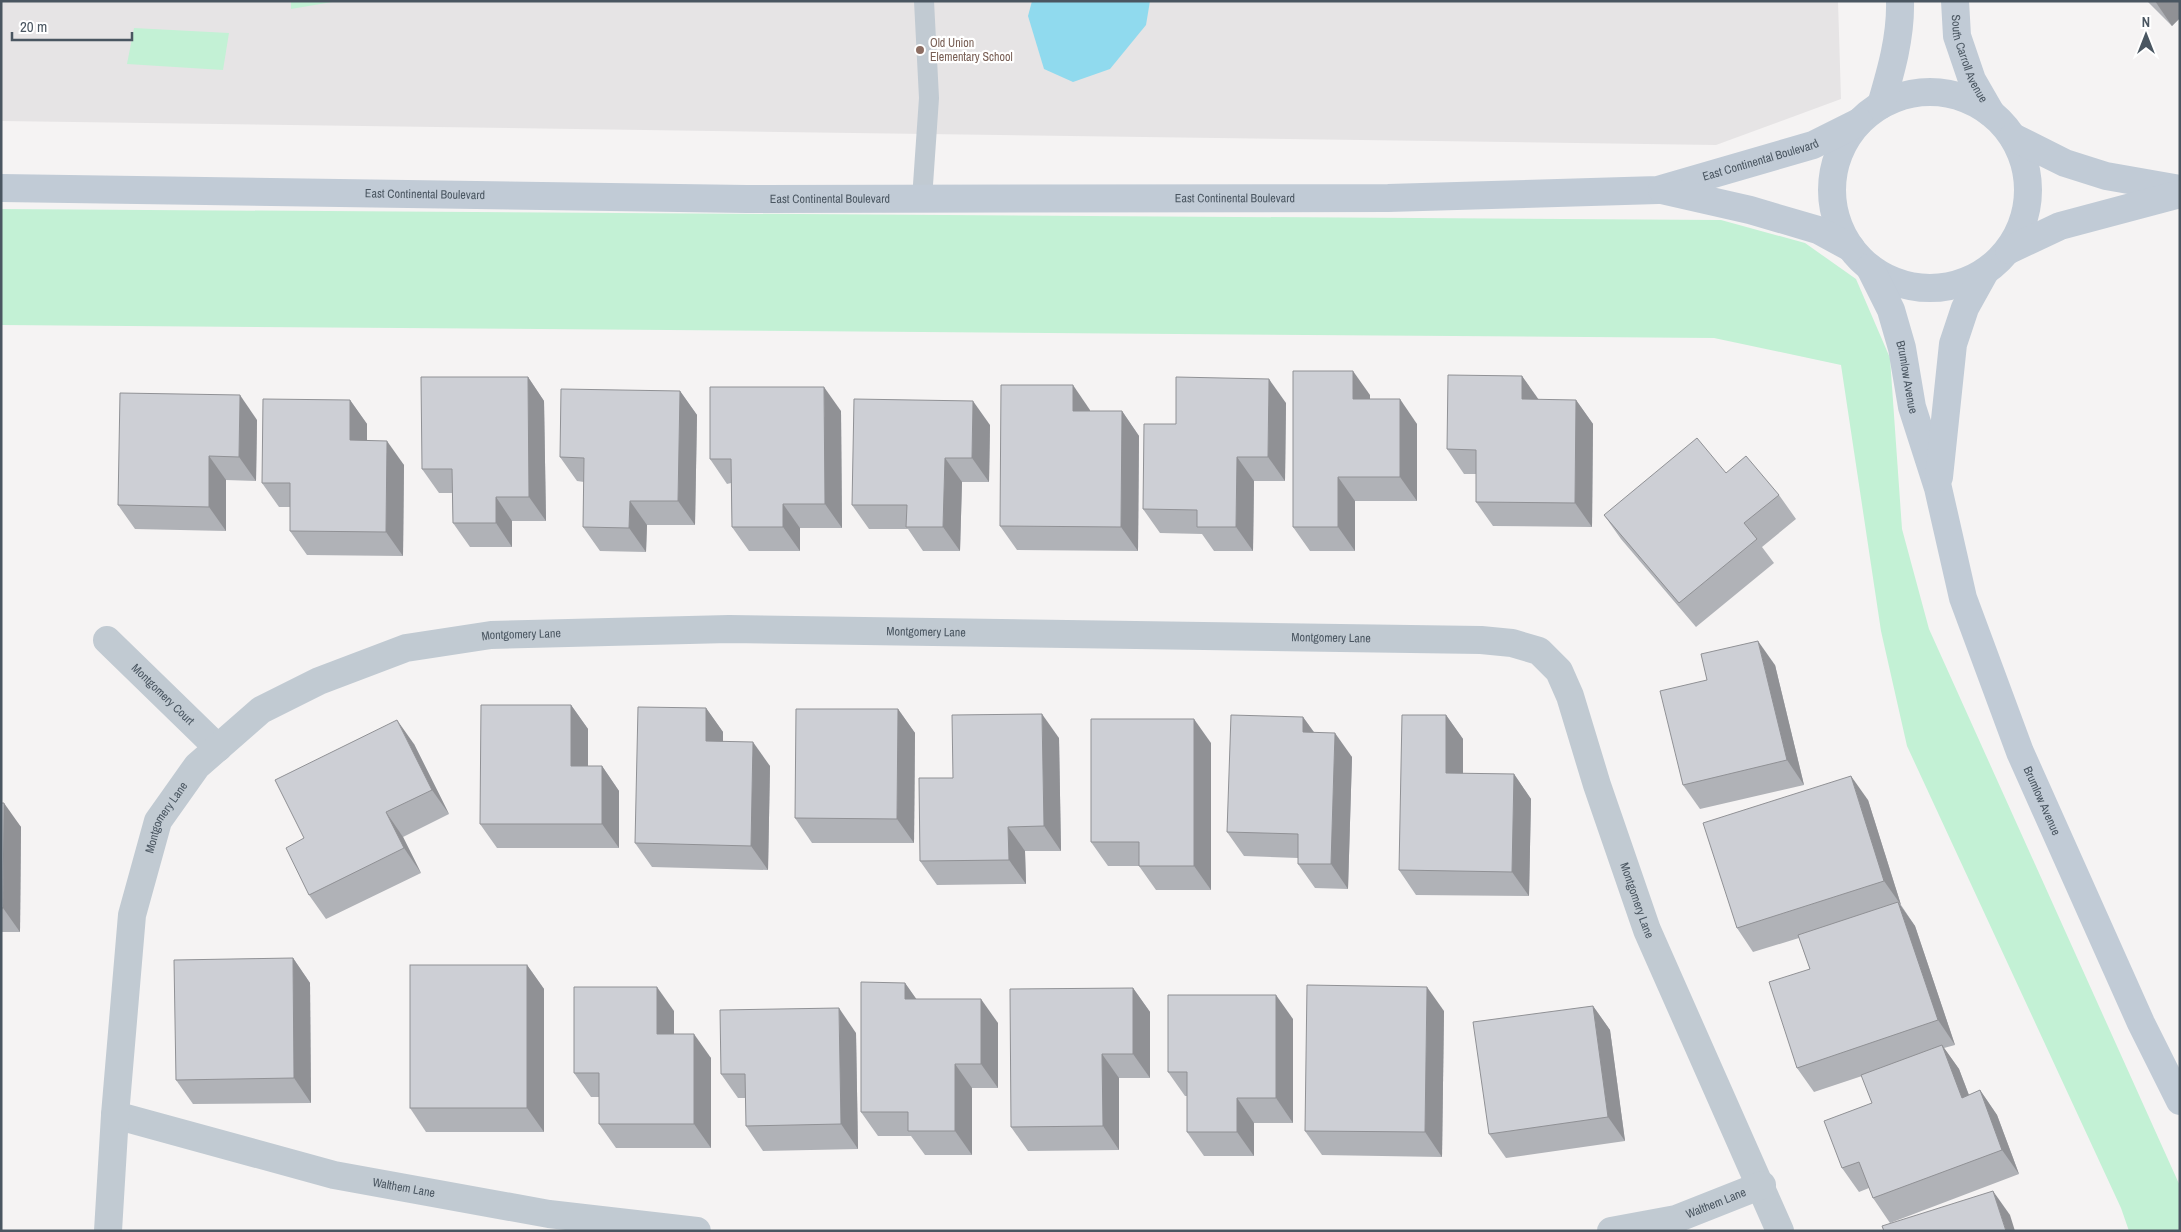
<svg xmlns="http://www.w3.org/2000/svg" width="2181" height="1232" font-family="'Archivo Narrow',sans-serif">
<rect width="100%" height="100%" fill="#f5f3f3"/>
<!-- education -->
<polygon fill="#e6e4e5" points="1,1 1838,1 1841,99 1716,145 1,121"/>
<!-- green -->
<g fill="#c3f1d5">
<polygon points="291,1 338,1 291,9"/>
<polygon points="134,28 229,33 223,70 127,64"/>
<polygon points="1,209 1721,220 1805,243 1856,279 1890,358 1902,529 1929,629 2180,1186 2180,1231 2129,1231 2121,1208 1907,746 1881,631 1841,365 1714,338 1,325"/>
</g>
<!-- water -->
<polygon fill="#90daee" points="1032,1 1150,1 1146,25 1110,69 1073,82 1044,69 1028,16"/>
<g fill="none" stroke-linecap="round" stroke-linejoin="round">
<!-- lane -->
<polyline stroke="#c1cad2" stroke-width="20" points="922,199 929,98 924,1"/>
<!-- street -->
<g stroke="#c1cad2" stroke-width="28">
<path id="s1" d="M107 640 218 748"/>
<path id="s2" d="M115 1115 334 1175 549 1214 697 1231"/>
<path id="s3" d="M108 1231 115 1115 132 915 158 821 197 766 261 710 319 681 406 648 491 635 729 629 1481 640 1512 643 1539 651 1559 671 1570 696 1597 785 1647 930 1780 1231"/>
<path id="s4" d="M1611 1231 1676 1219 1762 1185"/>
</g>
<!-- secondary -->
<g stroke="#c1cbd6" stroke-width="28">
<path id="s5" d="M1955 1 1957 36 1972 80 1991 113"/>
<circle cx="1930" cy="190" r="98"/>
<path d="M1881 105C1891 71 1901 37 1900 1"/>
<polyline points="2013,137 2065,163 2106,176 2180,189"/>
<path id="s6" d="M1 188 747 199 1388 198 1658 190 1813 145 1859 122"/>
<polyline points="1662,190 1750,210 1818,230 1851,248"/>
<polyline points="2009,250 2060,226 2180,194"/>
<path id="s7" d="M1870 268 1891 310 1902 348 1912 407 1938 488 1963 598 2020 752 2141 1023 2180 1101"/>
<polyline points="1939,477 1953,344 1965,308 1985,272"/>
</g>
</g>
<!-- wall -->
<g fill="#b0b2b7">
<polygon points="224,1 281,1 281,2"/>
<polygon points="2147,1 2180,1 2180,18 2172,26"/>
<polygon points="1522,376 1538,400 1576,400 1593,424 1592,527 1493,526 1476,502 1476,474 1464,474 1447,449"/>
<polygon points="528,377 544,401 546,521 512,521 512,547 470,547 453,523 452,493 439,493 422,469"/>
<polygon points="680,391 697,415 695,525 647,525 646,552 600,551 583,527 584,482 577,481 560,457"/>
<polygon points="1370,395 1370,399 1417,424 1417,501 1355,501 1355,551 1310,551 1293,527"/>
<polygon points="350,400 367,424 367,440 404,465 403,556 307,555 290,531 290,507 279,507 262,483"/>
<polygon points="1286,403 1285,481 1254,481 1253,551 1214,551 1202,534 1160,533 1143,509 1176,424"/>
<polygon points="1090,410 1090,411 1122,411 1139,436 1138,551 1017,550 1000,526"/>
<polygon points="841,411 842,528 800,528 800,551 749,551 732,527 731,483 727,484 710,459"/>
<polygon points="257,420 256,481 226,480 226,531 135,529 118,505"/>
<polygon points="990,425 989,482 962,482 960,551 923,551 908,529 869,529 852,505"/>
<polygon points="1726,473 1779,495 1796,519 1762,547 1774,563 1696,627 1621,539 1604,515"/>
<polygon points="1775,665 1804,785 1700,809 1683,785"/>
<polygon points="571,705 588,729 588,766 602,766 619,791 619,848 497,848 480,824"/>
<polygon points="706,708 723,732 723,741 770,766 768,870 652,867 635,843"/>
<polygon points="898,709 915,733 914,843 812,843 795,818"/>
<polygon points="1446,715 1463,739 1463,774 1514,774 1531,799 1529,896 1416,895 1399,870"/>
<polygon points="1303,717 1314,732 1352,757 1348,889 1315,888 1298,864 1298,858 1244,856 1227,832"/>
<polygon points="1059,738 1061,851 1025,851 1026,884 937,885 920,861 953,778"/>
<polygon points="1211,743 1211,890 1156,890 1139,866 1108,866 1091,842"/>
<polygon points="414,744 449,814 403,837 421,873 326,919 309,895 304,838"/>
<polygon points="1868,800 1901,905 1915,926 1955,1045 1944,1048 1959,1069 1969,1095 1980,1090 1997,1115 2019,1174 1890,1223 1873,1198 1869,1188 1859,1192 1842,1168 1872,1103 1862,1076 1814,1092 1797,1068 1810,969 1799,938 1753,952 1737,928"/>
<polygon points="1,803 21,827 20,932 1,932"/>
<polygon points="293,958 310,983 311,1103 193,1104 176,1080"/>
<polygon points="527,965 544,989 544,1132 426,1132 410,1108"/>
<polygon points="905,983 916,999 998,1023 998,1088 972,1088 972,1155 925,1155 911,1136 878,1136 861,1112"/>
<polygon points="1133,988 1150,1012 1150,1078 1119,1078 1119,1150 1028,1151 1011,1127"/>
<polygon points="1593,1006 1610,1030 1625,1141 1506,1158 1489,1134"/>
<polygon points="674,1011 674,1034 711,1058 711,1148 616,1148 599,1124 599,1097 591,1097 574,1073"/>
<polygon points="1444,1011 1442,1157 1322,1155 1305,1131"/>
<polygon points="1293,1019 1293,1123 1254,1123 1254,1156 1204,1156 1187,1132 1187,1096 1185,1096 1168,1072"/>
<polygon points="856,1033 858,1149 763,1151 746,1126 746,1098 738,1098 721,1074"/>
</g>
<!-- shaded-wall -->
<g fill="#909195">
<polygon points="2155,1 2180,1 2180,18 2172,26"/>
<polygon points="1353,371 1370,395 1370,424 1353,399"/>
<polygon points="1522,376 1539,400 1522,399"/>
<polygon points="528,377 544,401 546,521 529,497"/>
<polygon points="1269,379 1286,403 1285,481 1268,457"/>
<polygon points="1073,385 1090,410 1090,435 1073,411"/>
<polygon points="824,387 841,411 842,528 825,504"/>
<polygon points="680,391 697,415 695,525 678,501"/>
<polygon points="240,395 257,420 256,481 239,457"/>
<polygon points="1400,399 1417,424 1417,501 1400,477"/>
<polygon points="350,400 367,424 367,464 350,440"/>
<polygon points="1576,400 1593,424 1592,527 1575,503"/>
<polygon points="973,401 990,425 989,482 972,458"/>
<polygon points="1122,411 1139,436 1138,551 1121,527"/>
<polygon points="387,441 404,465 403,556 386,532"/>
<polygon points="209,456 226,480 226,531 209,507"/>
<polygon points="1237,457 1254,481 1253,551 1236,527"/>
<polygon points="945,458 962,482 960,551 943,527"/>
<polygon points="1338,477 1355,501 1355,551 1338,527"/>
<polygon points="496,497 512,521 512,547 496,523"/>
<polygon points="630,501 647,525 646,552 629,528"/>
<polygon points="783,504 800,528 800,551 783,527"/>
<polygon points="1758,641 1775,665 1804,785 1787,760"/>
<polygon points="571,705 588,729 588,791 571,766"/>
<polygon points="706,708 723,732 723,765 706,741"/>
<polygon points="898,709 915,733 914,843 897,819"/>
<polygon points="1042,714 1059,738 1061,851 1044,826"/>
<polygon points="1446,715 1463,739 1463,797 1446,773"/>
<polygon points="1303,717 1320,741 1303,732"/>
<polygon points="1194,719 1211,743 1211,890 1194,866"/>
<polygon points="397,720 414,744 449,814 432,790"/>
<polygon points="1335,733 1352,757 1348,889 1331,864"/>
<polygon points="753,742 770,766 768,870 751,846"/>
<polygon points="602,766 619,791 619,848 602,824"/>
<polygon points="1514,774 1531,799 1529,896 1512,872"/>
<polygon points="1851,776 1868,800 1901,905 1884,881"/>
<polygon points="4,803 21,827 20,932 3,908"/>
<polygon points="386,812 403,837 421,873 404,848"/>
<polygon points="1008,827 1025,851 1026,884 1009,860"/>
<polygon points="1898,902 1915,926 1955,1045 1938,1020"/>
<polygon points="293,958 310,983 311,1103 294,1078"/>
<polygon points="527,965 544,989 544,1132 527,1108"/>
<polygon points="905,983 922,1007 905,999"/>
<polygon points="657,987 674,1011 674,1058 657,1034"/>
<polygon points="1427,987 1444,1011 1442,1157 1425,1132"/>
<polygon points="1133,988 1150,1012 1150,1078 1133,1054"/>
<polygon points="1276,995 1293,1019 1293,1123 1276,1098"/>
<polygon points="981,999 998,1023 998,1088 981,1064"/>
<polygon points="1593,1006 1610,1030 1625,1141 1608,1117"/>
<polygon points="839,1008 856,1033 858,1149 841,1124"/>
<polygon points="694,1034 711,1058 711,1148 694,1124"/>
<polygon points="1942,1045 1959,1069 1979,1122 1962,1098"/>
<polygon points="1102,1054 1119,1078 1119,1150 1103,1126"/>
<polygon points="955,1064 972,1088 972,1155 955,1131"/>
<polygon points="1980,1090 1997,1115 2019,1174 2002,1150"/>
<polygon points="1237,1098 1254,1123 1254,1156 1237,1132"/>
<polygon points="1993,1191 2010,1215 2015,1231 2006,1231"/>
</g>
<!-- building -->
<g fill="#cdcfd5" stroke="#909195">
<polygon points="1293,371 1353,371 1353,399 1400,399 1400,477 1338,477 1338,527 1293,527"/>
<polygon points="1448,375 1522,376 1522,399 1576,400 1575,503 1476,502 1476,450 1447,449"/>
<polygon points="421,377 528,377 529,497 496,497 496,523 453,523 452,469 422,469"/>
<polygon points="1176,377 1269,379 1268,457 1237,457 1236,527 1197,527 1197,510 1143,509 1144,424 1176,424"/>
<polygon points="1001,385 1073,385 1073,411 1122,411 1121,527 1000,526"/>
<polygon points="710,387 824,387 825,504 783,504 783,527 732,527 731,459 710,459"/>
<polygon points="561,389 680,391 678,501 630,501 629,528 583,527 584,458 560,457"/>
<polygon points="120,393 240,395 239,457 209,456 209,507 118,505"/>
<polygon points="263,399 350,400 350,440 387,441 386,532 290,531 290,483 262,483"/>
<polygon points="854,399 973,401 972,458 945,458 943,527 906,527 907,505 852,505"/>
<polygon points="1697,438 1726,473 1746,456 1779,495 1744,523 1757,539 1679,603 1604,515"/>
<polygon points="1758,641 1787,760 1683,785 1660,691 1707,680 1701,654"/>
<polygon points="481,705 571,705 571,766 602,766 602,824 480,824"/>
<polygon points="638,707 706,708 706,741 753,742 751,846 635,843"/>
<polygon points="796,709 898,709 897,819 795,818"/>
<polygon points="1042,714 1044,826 1008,827 1009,860 920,861 919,778 953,778 952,715"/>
<polygon points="1231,715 1303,717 1303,732 1335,733 1331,864 1298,864 1298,834 1227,832"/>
<polygon points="1402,715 1446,715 1446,773 1514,774 1512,872 1399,870"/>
<polygon points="1091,719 1194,719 1194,866 1139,866 1139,842 1091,842"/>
<polygon points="397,720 432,790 386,812 404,848 309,895 286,848 304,838 275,780"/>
<polygon points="1851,776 1884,881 1737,928 1703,823"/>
<polygon points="1,803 4,803 3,908 1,908"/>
<polygon points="1898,902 1938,1020 1797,1068 1769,982 1810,969 1798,935"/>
<polygon points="293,958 294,1078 176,1080 174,960"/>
<rect x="410" y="965" width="117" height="143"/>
<polygon points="861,982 905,983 905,999 981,999 981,1064 955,1064 955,1131 908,1131 908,1112 861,1112"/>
<polygon points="1307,985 1427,987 1425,1132 1305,1131"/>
<polygon points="574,987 657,987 657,1034 694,1034 694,1124 599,1124 599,1073 574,1073"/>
<polygon points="1133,988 1133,1054 1102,1054 1103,1126 1011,1127 1010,989"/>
<polygon points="1168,995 1276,995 1276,1098 1237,1098 1237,1132 1187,1132 1187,1072 1168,1072"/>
<polygon points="1593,1006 1608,1117 1489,1134 1473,1022"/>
<polygon points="839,1008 841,1124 746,1126 745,1074 721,1074 720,1010"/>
<polygon points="1942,1045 1962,1098 1980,1090 2002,1150 1873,1198 1859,1162 1842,1168 1824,1121 1872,1103 1861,1075"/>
<polygon points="1993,1191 2006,1231 1884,1231 1882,1226"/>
</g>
<!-- markers -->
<circle fill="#8d6e63" stroke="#fff" stroke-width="2" cx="920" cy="50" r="5"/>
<g text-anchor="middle" stroke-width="4.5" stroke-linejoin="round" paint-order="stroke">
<!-- education labels -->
<g font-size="12" fill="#785e54" stroke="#fff" text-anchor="start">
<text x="930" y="47">Old Union<tspan x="930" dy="14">Elementary School</tspan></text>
</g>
<!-- street labels -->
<g font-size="12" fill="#4a5661" stroke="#fff">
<text dy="4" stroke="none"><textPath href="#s5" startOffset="60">South Carroll Avenue</textPath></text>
<text dy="4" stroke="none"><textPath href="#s6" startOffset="1764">East Continental Boulevard</textPath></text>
<text dy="4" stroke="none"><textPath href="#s6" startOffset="424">East Continental Boulevard</textPath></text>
<text dy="4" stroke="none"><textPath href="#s6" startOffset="1234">East Continental Boulevard</textPath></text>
<text dy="4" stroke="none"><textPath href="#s6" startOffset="829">East Continental Boulevard</textPath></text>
<text dy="4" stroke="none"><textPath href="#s7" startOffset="116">Brumlow Avenue</textPath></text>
<text dy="4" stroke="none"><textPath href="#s3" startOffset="1246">Montgomery Lane</textPath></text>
<text dy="4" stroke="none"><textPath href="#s3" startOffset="841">Montgomery Lane</textPath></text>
<text dy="4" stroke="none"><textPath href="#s3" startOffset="1651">Montgomery Lane</textPath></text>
<text dy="4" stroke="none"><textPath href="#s1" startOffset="78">Montgomery Court</textPath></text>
<text dy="4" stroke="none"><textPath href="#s7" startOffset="562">Brumlow Avenue</textPath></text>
<text dy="4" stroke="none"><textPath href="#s3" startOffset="421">Montgomery Lane</textPath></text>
<text dy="4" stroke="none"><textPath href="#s3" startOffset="2131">Montgomery Lane</textPath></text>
<text dy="4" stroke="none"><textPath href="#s2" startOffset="298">Walthem Lane</textPath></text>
<text dy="4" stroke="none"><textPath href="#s4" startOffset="109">Walthem Lane</textPath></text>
</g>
</g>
<!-- border -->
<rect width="2181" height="1232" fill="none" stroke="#4a5661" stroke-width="5"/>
<!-- north arrow -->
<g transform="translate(2146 35)" stroke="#ffffff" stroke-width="4" paint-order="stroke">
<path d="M0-4L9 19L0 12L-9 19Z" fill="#4a5661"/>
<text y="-8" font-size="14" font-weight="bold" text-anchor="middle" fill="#4a5661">N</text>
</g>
<!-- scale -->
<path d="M12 32v8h120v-8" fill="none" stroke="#4a5661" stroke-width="2.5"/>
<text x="20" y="32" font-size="15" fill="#4a5661" stroke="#ffffff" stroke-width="4" paint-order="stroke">20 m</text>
</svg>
